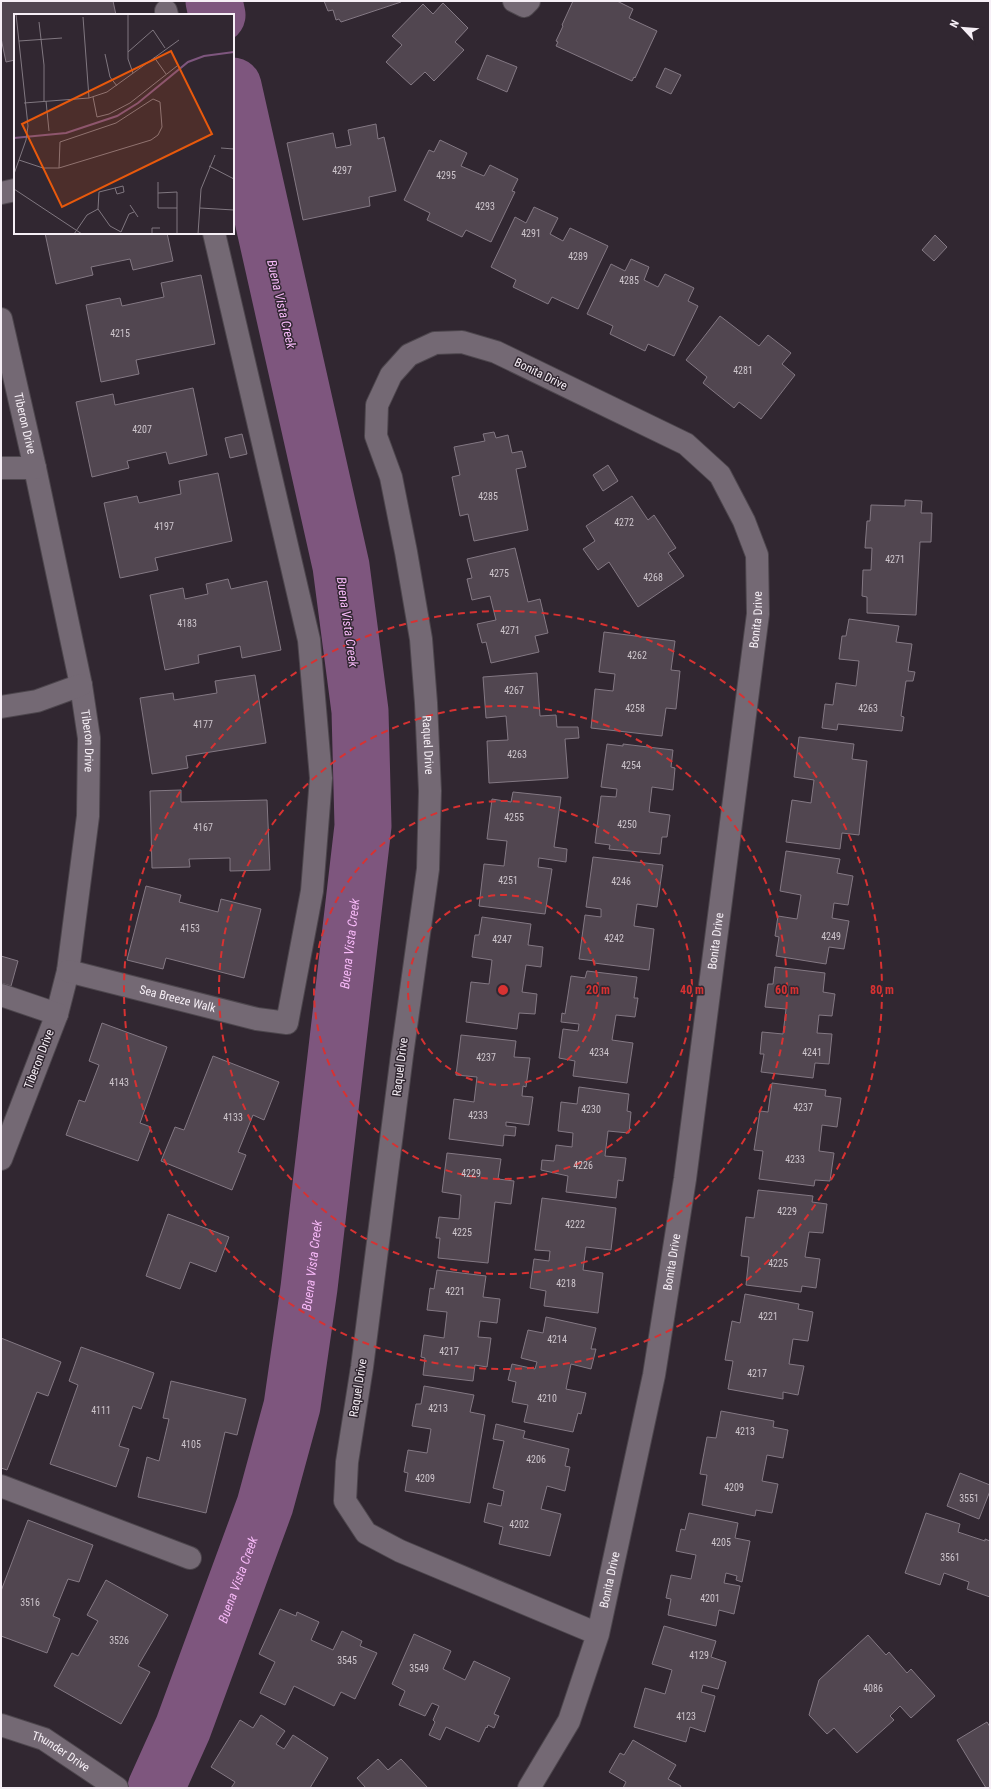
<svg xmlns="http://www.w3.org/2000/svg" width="991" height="1789" font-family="'Roboto Condensed',sans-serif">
<rect width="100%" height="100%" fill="#312731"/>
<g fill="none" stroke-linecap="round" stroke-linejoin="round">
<!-- river -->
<g stroke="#7e567e" stroke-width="57">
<polyline points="214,1 217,15"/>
<path id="s1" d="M156 1788 183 1728 265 1505 292 1406 309 1288 363 826 360 711 341 566 233 86"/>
</g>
</g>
<!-- building -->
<g fill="#514650" stroke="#837883">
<polygon points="1,1 113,1 116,15 15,15 15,60 6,62 1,38"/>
<polygon points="324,1 400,1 401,2 341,22 339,19 336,20 333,10 328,11"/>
<polygon points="573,1 617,1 633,9 629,18 657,31 635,78 634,77 632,81 556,46 558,42 556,41 563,26 562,25"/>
<polygon points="443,3 468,28 455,42 464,50 434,81 425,72 411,85 386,62 402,45 392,36 423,4 433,14"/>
<polygon points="487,55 517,67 507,92 477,79"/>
<polygon points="665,68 681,75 671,94 656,87"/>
<polygon points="376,124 378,139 384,137 396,191 369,197 370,206 303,220 287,143 333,133 336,148 351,145 348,130"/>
<polygon points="440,140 467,153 461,166 484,176 490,165 518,179 512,191 515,192 491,242 466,230 462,237 427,220 430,213 404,200 429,150 434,152"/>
<polygon points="534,207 558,218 550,234 563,241 570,228 608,246 578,309 552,297 548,304 513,287 516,280 491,267 515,217 526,223"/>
<polygon points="45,233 167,233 173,261 133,270 130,259 91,267 93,275 56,284"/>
<polygon points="935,235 947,247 934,261 922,250"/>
<polygon points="631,259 649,267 644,280 658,287 665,274 694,288 688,301 698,306 674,356 648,344 645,351 610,334 613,326 587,314 611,264 625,271"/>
<polygon points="201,275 215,344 136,360 139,374 101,382 86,305 120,298 122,306 164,297 161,283"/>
<polygon points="720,316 759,346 768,335 791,353 782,364 795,375 761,419 739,402 734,408 703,383 707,377 686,360"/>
<polygon points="193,388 207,455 169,464 166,452 127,461 129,468 92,477 76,402 113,394 115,405"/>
<polygon points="494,432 496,438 508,435 512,453 522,451 526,467 516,469 528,530 474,541 468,514 460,516 452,477 460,475 454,447 485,441 483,434"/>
<polygon points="242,434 247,454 230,458 225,438"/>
<polygon points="608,465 618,481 603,491 593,475"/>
<polygon points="218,473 232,541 155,558 158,570 120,578 104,503 137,496 139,503 181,494 179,481"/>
<polygon points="632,496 648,520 654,515 676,548 668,553 684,576 638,607 609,562 598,570 583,549 595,541 586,526"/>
<polygon points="905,500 922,501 921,513 932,513 931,542 920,542 916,615 867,613 867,597 862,596 863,570 871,570 872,548 865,548 867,521 870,521 871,505 905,506"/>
<polygon points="515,548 528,602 540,599 548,633 535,636 539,652 491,663 486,642 482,643 477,624 496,620 490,596 472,600 467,579 472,578 467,559"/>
<polygon points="228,579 231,589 267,581 281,650 242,658 240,646 198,655 199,663 165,670 150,595 183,588 185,599 208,594 206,584"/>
<polygon points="849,619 899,626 896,642 912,644 908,671 915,672 913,681 906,681 901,716 904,717 902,731 838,724 837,730 822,728 825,704 833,705 836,683 856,686 859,661 839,659 842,636 846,636"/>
<polygon points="604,632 675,641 671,670 680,671 676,709 666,708 662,736 591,728 595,689 613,691 615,674 599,672"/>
<polygon points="537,673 540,716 556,715 557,727 578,727 579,738 565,739 568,778 489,783 487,741 508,740 506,716 486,718 483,677"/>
<polygon points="255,675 266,743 186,756 188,768 152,774 140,698 173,693 174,700 217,693 215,681"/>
<polygon points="799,737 854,744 852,759 867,761 859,835 842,833 840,849 786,842 792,800 811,803 814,780 794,777"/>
<polygon points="607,744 623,746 623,744 673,750 671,767 675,768 673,790 652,787 649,812 670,815 667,837 662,837 660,854 609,849 610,845 595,843 601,796 616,797 617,789 601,787"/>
<polygon points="181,790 181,802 267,800 270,870 230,871 230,858 189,859 190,867 152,868 150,791"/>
<polygon points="513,792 561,797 554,847 567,849 566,862 539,858 538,867 552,869 545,914 479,906 484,864 504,866 507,841 487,839 492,799 511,802"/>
<polygon points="786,851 840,859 837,873 853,876 848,905 834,903 832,918 849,921 844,949 829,947 826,964 776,956 779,937 775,936 778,916 797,919 801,895 780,891"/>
<polygon points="593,857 663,865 657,907 637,904 634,926 654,929 649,970 594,963 595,961 579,959 585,915 601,917 601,909 586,907"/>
<polygon points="146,886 181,895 179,902 218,912 221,899 261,909 244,978 166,958 163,969 127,960"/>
<polygon points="482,917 531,924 528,945 543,947 541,967 526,965 522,992 537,994 535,1014 519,1013 517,1029 466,1022 471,982 489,984 492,960 472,957 475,935 479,935"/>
<polygon points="1,956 18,961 11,986 1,983"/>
<polygon points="775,967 825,973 823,992 835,994 832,1016 819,1015 817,1033 832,1034 829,1064 815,1063 813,1078 761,1072 764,1054 760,1054 762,1032 783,1034 786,1009 765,1007 768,984 773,984"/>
<polygon points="587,971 637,977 634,998 638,998 635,1017 616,1015 612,1040 633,1043 627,1083 573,1076 575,1061 559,1058 563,1029 578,1031 579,1024 561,1022 562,1013 565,1014 571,976 585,978"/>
<polygon points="102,1023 167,1047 140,1123 151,1127 138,1161 66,1135 79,1100 85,1102 99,1065 89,1061"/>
<polygon points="461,1035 516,1041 514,1057 530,1058 526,1087 523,1086 522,1096 533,1097 529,1125 506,1122 506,1126 516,1127 515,1136 504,1135 503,1146 449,1139 454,1099 474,1102 477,1077 456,1075"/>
<polygon points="213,1056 279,1082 264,1120 253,1115 238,1152 246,1155 232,1190 161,1161 175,1127 184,1130"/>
<polygon points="772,1083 826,1090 825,1096 841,1098 837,1127 822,1125 819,1151 834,1153 830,1181 815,1180 814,1186 759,1179 763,1151 754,1150 760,1111 768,1112"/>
<polygon points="579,1087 629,1094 627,1111 631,1112 629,1133 608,1131 605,1156 626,1158 623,1181 618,1180 616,1198 566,1192 568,1176 541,1170 542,1160 554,1161 556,1145 572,1147 573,1133 558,1131 561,1102 577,1104"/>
<polygon points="447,1153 501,1159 498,1179 514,1181 511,1204 495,1202 488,1263 438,1258 440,1238 436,1238 439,1217 459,1219 461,1195 442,1192"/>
<polygon points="758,1190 813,1196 812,1202 827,1204 823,1233 809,1232 805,1257 820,1259 816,1288 802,1286 801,1292 746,1285 749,1257 741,1256 746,1217 754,1218"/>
<polygon points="542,1198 616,1208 611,1250 586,1247 583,1270 603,1273 598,1313 544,1306 546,1291 530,1288 534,1259 549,1261 550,1251 535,1250"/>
<polygon points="168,1214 229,1237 216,1272 190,1262 180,1289 146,1276"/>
<polygon points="437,1270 486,1276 483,1297 500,1299 497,1323 480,1321 478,1337 491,1338 487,1367 475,1365 473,1381 423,1375 425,1358 421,1357 424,1335 444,1338 447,1312 427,1310 430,1288 434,1289"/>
<polygon points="745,1294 799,1304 798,1309 813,1312 808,1341 793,1339 789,1364 804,1366 798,1395 783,1392 783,1399 728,1389 733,1361 725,1360 732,1321 740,1323"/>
<polygon points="546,1317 596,1328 591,1349 596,1349 591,1369 571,1364 566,1389 586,1393 581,1414 578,1413 573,1432 524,1422 528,1405 512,1402 516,1382 508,1380 512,1364 535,1369 537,1362 521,1358 528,1330 543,1333"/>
<polygon points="1,1338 61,1362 48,1396 37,1392 7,1470 1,1468"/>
<polygon points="81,1347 154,1373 141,1409 133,1406 119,1446 129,1449 116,1487 50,1464 78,1385 69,1381"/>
<polygon points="171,1381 246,1399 237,1435 225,1432 206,1513 138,1497 147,1457 159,1461 169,1419 163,1418"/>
<polygon points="424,1386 474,1395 470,1412 485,1415 470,1503 405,1491 408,1473 404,1472 408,1450 427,1453 431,1429 412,1426 416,1404 421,1404"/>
<polygon points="721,1411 774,1421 773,1427 788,1430 783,1458 767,1455 762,1481 778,1484 772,1513 756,1510 755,1516 702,1505 707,1475 700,1474 707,1437 716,1438"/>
<polygon points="496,1424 525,1431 523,1438 569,1449 565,1466 570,1467 565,1491 547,1486 541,1509 561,1514 550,1556 499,1544 503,1527 484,1522 488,1503 501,1506 504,1491 493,1488 504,1441 493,1439"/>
<polygon points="960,1473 990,1485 990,1491 979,1519 947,1506"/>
<polygon points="689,1513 738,1523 735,1538 750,1541 742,1582 736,1580 737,1576 726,1573 724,1583 740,1586 734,1614 719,1610 716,1626 668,1615 671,1599 666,1598 671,1575 691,1579 696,1555 676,1551 681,1529 685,1530"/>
<polygon points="926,1513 960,1524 958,1532 985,1541 985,1539 990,1541 990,1597 967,1589 969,1582 944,1573 940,1585 905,1573"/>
<polygon points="28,1520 93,1545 79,1582 68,1579 53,1616 60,1619 47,1653 1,1636 1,1591"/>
<polygon points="106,1580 168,1615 138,1666 150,1672 121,1724 54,1686 72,1653 78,1656 98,1621 87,1615"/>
<polygon points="280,1609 296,1616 297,1612 319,1622 311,1640 333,1650 342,1631 362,1641 360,1646 377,1653 355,1699 341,1692 334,1706 294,1686 285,1705 260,1693 275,1662 259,1654"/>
<polygon points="664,1626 716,1641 711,1657 726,1662 718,1689 703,1685 701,1692 715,1696 705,1732 690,1727 686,1742 634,1727 645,1688 665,1694 672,1670 652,1664"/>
<polygon points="414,1634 451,1651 443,1669 465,1680 474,1661 510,1678 494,1714 499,1716 494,1728 488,1725 487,1728 486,1727 479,1742 446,1727 440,1740 429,1735 435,1722 433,1720 439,1706 432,1703 425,1716 399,1705 405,1691 392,1684"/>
<polygon points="868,1635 886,1655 889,1652 907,1673 911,1669 935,1696 911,1718 900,1706 890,1716 894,1720 857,1753 834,1728 827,1734 809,1715 819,1680"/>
<polygon points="261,1715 285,1731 276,1744 284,1749 293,1735 328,1758 310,1788 231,1788 235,1782 211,1767 240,1720 253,1728"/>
<polygon points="987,1722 990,1727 990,1788 986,1788 957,1740"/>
<polygon points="633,1740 676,1765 668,1779 681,1786 680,1788 623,1788 626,1782 609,1772 620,1753 624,1755"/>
<polygon points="378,1759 388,1770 401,1759 428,1788 366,1788 357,1778"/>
</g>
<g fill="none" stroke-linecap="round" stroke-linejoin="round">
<defs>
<g id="minor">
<polyline points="514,1 524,6 529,1"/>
<polyline points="166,11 167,15"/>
<polyline points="1,193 15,190"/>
<path id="s2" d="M1 319 35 468 81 685 89 738 88 816 68 971 57 1014 1 1159"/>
<polyline points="1,468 35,468"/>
<polyline points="1,707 37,701 81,685"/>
<path id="s3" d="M68 971 257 1019 287 1023 312 891 321 778 309 640 214 233"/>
<polyline points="1,995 57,1014"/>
<polyline points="1,1486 190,1558"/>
<path id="s4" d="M1 1725 44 1739 117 1788"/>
<path id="s5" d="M529 1788 569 1721 598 1634 654 1375 685 1179 758 614 757 555 744 521 720 475 686 444 496 352 462 342 435 343 409 355 391 375 377 405 376 436 391 477 406 552 421 639 426 703 430 791 428 869 402 1055 362 1367 347 1462 345 1501 366 1533 400 1551 598 1634"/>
</g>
</defs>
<!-- minor casing -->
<use href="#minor" stroke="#4d464d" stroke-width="24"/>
<!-- minor -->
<use href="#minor" stroke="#746974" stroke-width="22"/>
</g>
<!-- distance rings -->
<g fill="none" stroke="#d83232" stroke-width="2" stroke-dasharray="7 5">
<circle cx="503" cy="990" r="95"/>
<circle cx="503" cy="990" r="189"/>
<circle cx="503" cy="990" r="284"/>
<circle cx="503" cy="990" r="379"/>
</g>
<g text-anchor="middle" stroke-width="3" stroke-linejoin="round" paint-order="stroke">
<!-- number labels -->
<g font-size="10" fill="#cdc5cc">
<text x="342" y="174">4297</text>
<text x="446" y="179">4295</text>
<text x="485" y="210">4293</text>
<text x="531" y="237">4291</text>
<text x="578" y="260">4289</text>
<text x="629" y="284">4285</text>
<text x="120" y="337">4215</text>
<text x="743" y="374">4281</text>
<text x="142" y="433">4207</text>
<text x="488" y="500">4285</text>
<text x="624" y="526">4272</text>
<text x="164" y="530">4197</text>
<text x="895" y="563">4271</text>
<text x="499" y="577">4275</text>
<text x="653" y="581">4268</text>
<text x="187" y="627">4183</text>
<text x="510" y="634">4271</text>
<text x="637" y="659">4262</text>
<text x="514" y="694">4267</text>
<text x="635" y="712">4258</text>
<text x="868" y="712">4263</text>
<text x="203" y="728">4177</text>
<text x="517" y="758">4263</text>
<text x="631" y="769">4254</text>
<text x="514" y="821">4255</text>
<text x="627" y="828">4250</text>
<text x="203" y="831">4167</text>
<text x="508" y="884">4251</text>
<text x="621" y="885">4246</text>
<text x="190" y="932">4153</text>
<text x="831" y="940">4249</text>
<text x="614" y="942">4242</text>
<text x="502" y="943">4247</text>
<text x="599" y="1056">4234</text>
<text x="812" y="1056">4241</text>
<text x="486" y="1061">4237</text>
<text x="119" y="1086">4143</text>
<text x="803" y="1111">4237</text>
<text x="591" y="1113">4230</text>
<text x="478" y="1119">4233</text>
<text x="233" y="1121">4133</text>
<text x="795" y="1163">4233</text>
<text x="583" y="1169">4226</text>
<text x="471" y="1177">4229</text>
<text x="787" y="1215">4229</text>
<text x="575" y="1228">4222</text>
<text x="462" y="1236">4225</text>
<text x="778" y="1267">4225</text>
<text x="566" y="1287">4218</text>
<text x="455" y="1295">4221</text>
<text x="768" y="1320">4221</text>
<text x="557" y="1343">4214</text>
<text x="449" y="1355">4217</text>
<text x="757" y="1377">4217</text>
<text x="547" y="1402">4210</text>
<text x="438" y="1412">4213</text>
<text x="101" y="1414">4111</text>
<text x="745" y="1435">4213</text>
<text x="191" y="1448">4105</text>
<text x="536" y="1463">4206</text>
<text x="425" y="1482">4209</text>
<text x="734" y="1491">4209</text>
<text x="969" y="1502">3551</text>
<text x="519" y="1528">4202</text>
<text x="721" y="1546">4205</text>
<text x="950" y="1561">3561</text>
<text x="710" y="1602">4201</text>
<text x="30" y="1606">3516</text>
<text x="119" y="1644">3526</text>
<text x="699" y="1659">4129</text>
<text x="347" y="1664">3545</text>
<text x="419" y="1672">3549</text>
<text x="873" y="1692">4086</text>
<text x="686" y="1720">4123</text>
</g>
<!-- street labels -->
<g font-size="12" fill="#f6eff6" stroke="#312731">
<text transform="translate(541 374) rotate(26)" y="4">Bonita Drive</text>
<text dy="4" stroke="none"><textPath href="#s2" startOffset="107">Tiberon Drive</textPath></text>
<text dy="4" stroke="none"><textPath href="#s5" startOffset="1197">Bonita Drive</textPath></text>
<text dy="4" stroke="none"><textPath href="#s2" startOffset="431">Tiberon Drive</textPath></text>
<text dy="4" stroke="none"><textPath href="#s5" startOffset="2104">Raquel Drive</textPath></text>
<text dy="4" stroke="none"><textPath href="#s5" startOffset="873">Bonita Drive</textPath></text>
<text dy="4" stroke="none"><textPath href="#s3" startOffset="113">Sea Breeze Walk</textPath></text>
<text transform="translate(39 1059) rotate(-69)" y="4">Tiberon Drive</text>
<text transform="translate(400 1067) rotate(-83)" y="4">Raquel Drive</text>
<text dy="4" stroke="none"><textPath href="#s5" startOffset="549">Bonita Drive</textPath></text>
<text transform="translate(358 1388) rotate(-81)" y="4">Raquel Drive</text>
<text dy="4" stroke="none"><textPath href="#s5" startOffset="225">Bonita Drive</textPath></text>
<text dy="4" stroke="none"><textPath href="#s4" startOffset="66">Thunder Drive</textPath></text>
</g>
<!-- water labels -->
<g font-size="13" font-style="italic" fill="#f7b9f8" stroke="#312731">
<text transform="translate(282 304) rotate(77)" y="5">Buena Vista Creek</text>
<text transform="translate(348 622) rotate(82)" y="5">Buena Vista Creek</text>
<text dy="5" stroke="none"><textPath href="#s1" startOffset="872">Buena Vista Creek</textPath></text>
<text dy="5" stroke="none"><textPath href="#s1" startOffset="548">Buena Vista Creek</textPath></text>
<text dy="5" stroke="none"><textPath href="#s1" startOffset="224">Buena Vista Creek</textPath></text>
</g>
</g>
<!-- overview -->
<g transform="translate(14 14)">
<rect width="220" height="220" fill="#312731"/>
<path fill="none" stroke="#7e567e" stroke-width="2" d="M0 124 52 119 103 102 124 89 174 48 190 42 220 38"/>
<path fill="none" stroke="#807780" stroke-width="1" d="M114 0V45L119 59M69 3 75 84M25 8 30 51V87M5 27 48 24M114 38 139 16 151 34M91 40 96 63 103 72M140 43 152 60M79 83 83 103 95 100 116 89 163 52M32 87 35 117M10 89 75 84 93 78 165 26M207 134 220 135M5 146 29 154H45L137 126 144 121 148 113 146 88 139 85 102 109 46 128 45 154M195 152 220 165M0 160 12 126 14 112 2 0M144 168V194H163M0 175 68 220M144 179 163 178V220M116 191 124 203M186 194 220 196M84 195 85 178 109 172 110 178 103 180 101 174M84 195 96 212 107 218 115 200 120 198M60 220 73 201 84 195M138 220V214H146M184 220 187 175 201 141"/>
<path fill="#e8590c" fill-opacity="0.15" stroke="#e8590c" stroke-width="2" d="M157 37 198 120 48 193 8 110Z"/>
<rect width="220" height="220" fill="none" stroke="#f6eff6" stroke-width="2"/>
</g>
<circle cx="503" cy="990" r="6" fill="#d83232" stroke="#312731" stroke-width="2"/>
<g font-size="12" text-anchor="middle" font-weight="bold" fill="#d83232" stroke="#312731" stroke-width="3" stroke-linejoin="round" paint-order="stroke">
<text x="598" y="994">20 m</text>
<text x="692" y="994">40 m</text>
<text x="787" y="994">60 m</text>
<text x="882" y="994">80 m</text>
</g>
<!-- border -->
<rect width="991" height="1789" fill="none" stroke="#f6eff6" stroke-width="4"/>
<!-- north arrow -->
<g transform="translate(963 28) rotate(296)" stroke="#312731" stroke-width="3" paint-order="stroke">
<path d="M0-3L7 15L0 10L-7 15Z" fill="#f6eff6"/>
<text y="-6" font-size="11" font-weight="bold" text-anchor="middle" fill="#f6eff6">N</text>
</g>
</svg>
